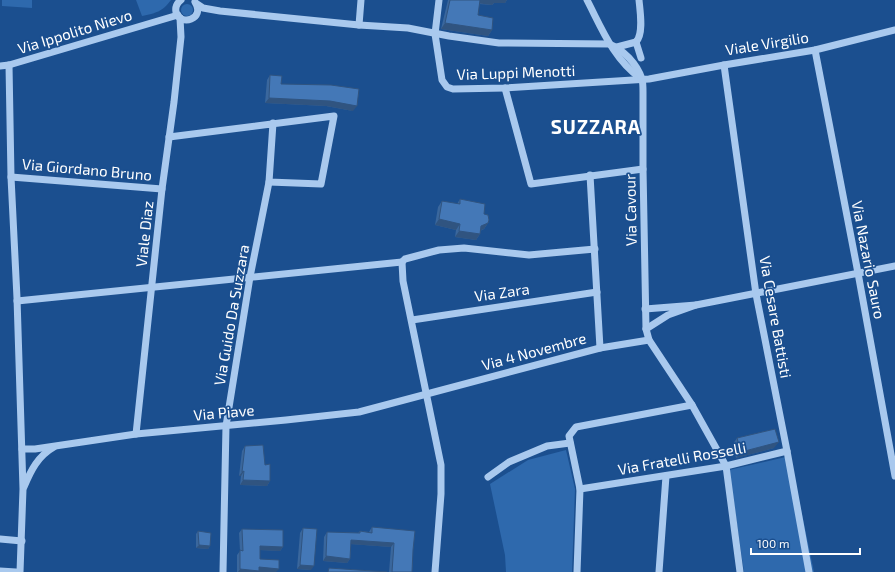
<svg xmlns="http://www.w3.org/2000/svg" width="895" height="572" font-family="'Exo 2',sans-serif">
<rect width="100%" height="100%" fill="#1b4f8f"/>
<!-- green -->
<g fill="#2e69ad">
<polygon points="2,0 32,0 32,8 2,6"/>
<path d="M136 0H171C162 12 156 13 142 16Z"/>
<circle cx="187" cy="10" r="6"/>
<polygon points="566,450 575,489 572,572 506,572 505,555 490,484 528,460"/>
<polygon points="790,456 814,572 744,572 729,470"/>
</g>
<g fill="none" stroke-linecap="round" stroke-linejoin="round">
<!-- minor -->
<g stroke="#a9c9ee" stroke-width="7">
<path d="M181 0C177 3 175 7 176 12 180 27 206 19 195 2"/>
<polyline points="439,0 435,34 442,80 447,87 453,89 505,88 649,79 724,65 815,50 895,30"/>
<path d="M587 0C602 29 613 58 640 78"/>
<path d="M197 4 203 8 220 11 359 25 408 28 449 36 499 43 609 44C623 49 637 64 642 79 643 83 643 88 643 92V169L646 329 649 340 692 405 726 466 740 572"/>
<polyline points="359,25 361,0"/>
<path d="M636 42C644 34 640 11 639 0"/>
<polyline points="636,42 641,58"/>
<polyline points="617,47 636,42"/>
<polyline points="815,50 858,273 895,476"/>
<polyline points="9,65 11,177 17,298 23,489 20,572"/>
<polyline points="724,65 756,294 787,451 809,572"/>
<polyline points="0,66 9,65 178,15"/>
<polyline points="505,88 531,184 643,169"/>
<polyline points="169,137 334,116 321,184 269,182 273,123"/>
<polyline points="590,175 600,348"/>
<polyline points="11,177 162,189"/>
<polyline points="17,301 402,262"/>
<polyline points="696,305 895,266"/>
<polyline points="645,309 696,305 668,315 646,329"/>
<polyline points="412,320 597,292"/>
<polyline points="136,434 162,189 174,102 181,37 180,18"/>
<polyline points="22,449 35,449 136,434 286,420 359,412 600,348 649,340"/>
<polyline points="488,477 509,462 547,446 570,443"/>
<path d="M24 487C31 470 38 456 54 447"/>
<polyline points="580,489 726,466 787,451"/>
<polyline points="0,539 22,541"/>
<polyline points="0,571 16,572"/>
<polyline points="223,572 226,426 250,277 269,182"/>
<polyline points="435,572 441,494 441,465 403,281 402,262 405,259 439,250 464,248 529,255 595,249"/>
<polyline points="577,572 580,489 569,436 576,427 692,405"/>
<polyline points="659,572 666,476"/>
</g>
</g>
<!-- wall -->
<g fill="#3a679d">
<polygon points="448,0 507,0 505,3 494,3 492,5 479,4 478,15 492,30 488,36 441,29"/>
<polygon points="270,75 281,84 353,111 326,106 265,103 267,80"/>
<polygon points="460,199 484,214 488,223 484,229 480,231 480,234 476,240 455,237 456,230 435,225 438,207 442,201 457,204"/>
<polygon points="737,438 774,448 736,458 733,444"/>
<polygon points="245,446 265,465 270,481 267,486 240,485 241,476 239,476 242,451"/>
<polygon points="372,527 413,550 412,572 389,572 391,547 351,544 350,559 347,563 323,561 324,537 327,532 358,533 360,531 369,532"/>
<polygon points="303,528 311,570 297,569 300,533"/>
<polygon points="242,529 283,547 280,551 260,550 258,572 237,572 237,555 240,551 239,533"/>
<polygon points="198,531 210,546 208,549 196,548 196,534"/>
</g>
<!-- shaded-wall -->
<g fill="#305480">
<polygon points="478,0 507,0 505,3 494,3 492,5 476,3"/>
<polygon points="445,23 492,30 488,36 441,29"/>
<polygon points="269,98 330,101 357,106 353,111 326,106 265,103"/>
<polygon points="439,219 460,224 456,230 435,225"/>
<polygon points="488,223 484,229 476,232 481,226"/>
<polygon points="459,231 480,234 476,240 455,237"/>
<polygon points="779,442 774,448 736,458 741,452"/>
<polygon points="244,471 241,476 239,476 242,472"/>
<polygon points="243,480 270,481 267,486 240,485"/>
<polygon points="351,540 394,543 391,547 348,544"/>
<polygon points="199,545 210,546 208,549 196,548"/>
<polygon points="260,546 283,547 280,551 257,550"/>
<polygon points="326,556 350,559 347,563 323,561"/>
<polygon points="300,565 314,566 311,570 297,569"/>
<polygon points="259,567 279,569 276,572 238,572 240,569"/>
</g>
<!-- building -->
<g fill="#4478b7" stroke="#305480">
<polygon points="450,0 480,0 478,15 493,18 492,30 445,23"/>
<polygon points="270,75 282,76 281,84 331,85 359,89 357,106 330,101 269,98"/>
<polygon points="460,199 485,204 484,214 488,215 489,220 488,223 481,226 480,234 459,231 460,224 439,219 442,201 460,204"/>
<polygon points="775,429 779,442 741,452 737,438"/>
<polygon points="263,445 265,465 270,464 270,481 243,480 244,471 242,472 245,446"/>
<polygon points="372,527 415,531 413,550 412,572 392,572 394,543 351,540 350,559 326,556 327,532 360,533 360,531 372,533"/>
<polygon points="303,528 317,529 314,566 300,565"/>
<polygon points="242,529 283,530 283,547 260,546 260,559 279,560 279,569 259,567 259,571 240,569 240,550 243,551"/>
<polygon points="198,531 211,533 210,546 199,545"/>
<polygon points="329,568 387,572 328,572"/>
</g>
<g text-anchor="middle" stroke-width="3.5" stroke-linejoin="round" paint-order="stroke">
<!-- street labels -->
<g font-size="15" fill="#fff" stroke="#1b4f8f">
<text transform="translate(75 32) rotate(-17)" y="5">Via Ippolito Nievo</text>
<text transform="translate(767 44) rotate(-9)" y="5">Viale Virgilio</text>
<text transform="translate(516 73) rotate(-2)" y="5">Via Luppi Menotti</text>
<text transform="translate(87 170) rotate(5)" y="5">Via Giordano Bruno</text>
<text transform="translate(631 210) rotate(-91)" y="5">Via Cavour</text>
<text transform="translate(145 234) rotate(-84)" y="5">Viale Diaz</text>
<text transform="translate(868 260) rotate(79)" y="5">Via Nazario Sauro</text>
<text transform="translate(502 293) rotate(-8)" y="5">Via Zara</text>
<text transform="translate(232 315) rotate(-80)" y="5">Via Guido Da Suzzara</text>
<text transform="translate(775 317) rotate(80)" y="5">Via Cesare Battisti</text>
<text transform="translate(534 352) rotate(-15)" y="5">Via 4 Novembre</text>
<text transform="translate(224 413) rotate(-5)" y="5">Via Piave</text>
<text transform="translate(682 459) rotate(-10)" y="5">Via Fratelli Rosselli</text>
</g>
<!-- district labels -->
<g font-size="19" font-weight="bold" letter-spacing="1" fill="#fff" stroke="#1b4f8f">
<text x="596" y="134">SUZZARA</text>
</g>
</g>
<!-- scale -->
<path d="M751 548v6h109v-6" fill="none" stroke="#ffffff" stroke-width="2"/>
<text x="757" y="548" font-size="12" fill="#ffffff" stroke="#1b4f8f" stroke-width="3" paint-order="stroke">100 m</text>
</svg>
